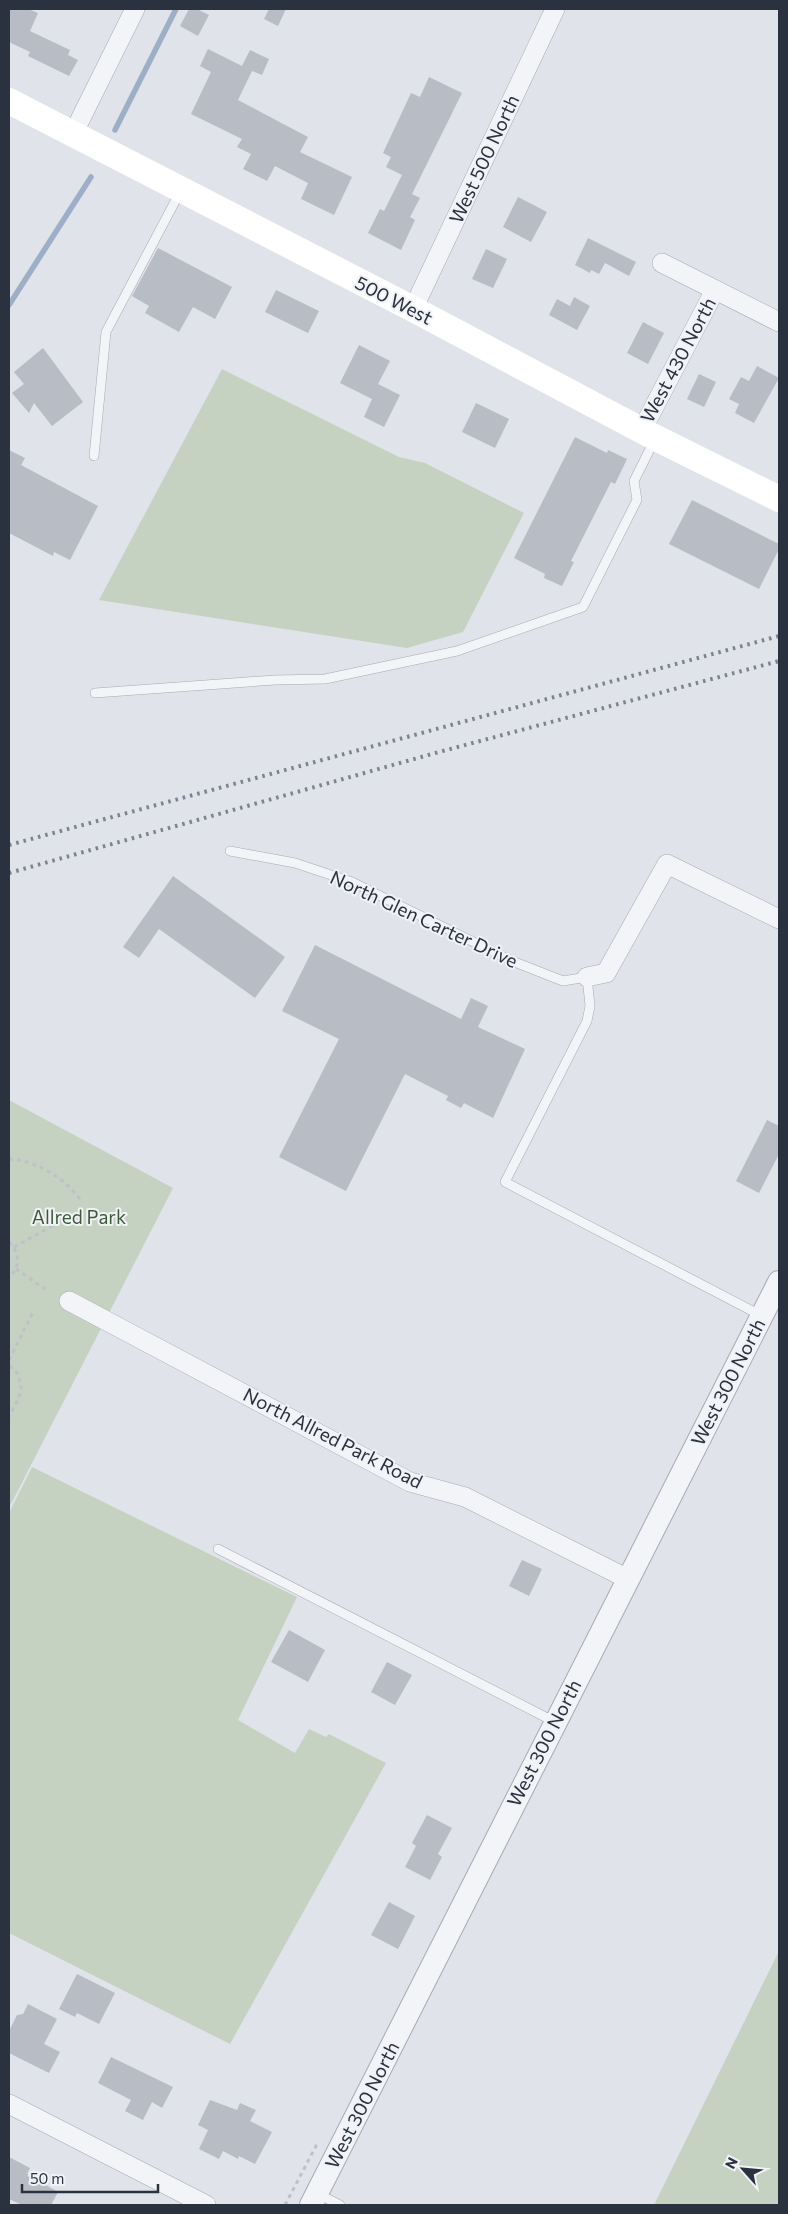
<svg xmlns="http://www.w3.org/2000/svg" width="788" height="2214" font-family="Commissioner,sans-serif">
<rect width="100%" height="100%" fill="#e0e3e9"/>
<!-- green -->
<g fill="#c5d2c2">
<polygon points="222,369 399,457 425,463 524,513 463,632 407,648 99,600"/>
<polygon points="9,1100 173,1188 9,1508"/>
<polygon points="32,1467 297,1597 238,1720 295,1753 309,1729 326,1737 329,1734 386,1763 230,2044 9,1933 9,1513"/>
<polygon points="779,1951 779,2205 654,2205"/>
</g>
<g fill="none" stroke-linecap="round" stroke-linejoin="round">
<!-- stream -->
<g stroke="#9dafc7" stroke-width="5.5">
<polyline points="115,130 176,9"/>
<polyline points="9,305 91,177"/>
</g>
</g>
<!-- building -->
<g fill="#b8bcc5">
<polygon points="9,9 28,9 38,13 30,31 70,50 68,55 78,60 69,76 28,56 30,52 9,42"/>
<polygon points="189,9 197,9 209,15 198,36 180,26"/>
<polygon points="269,9 286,9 278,26 264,19"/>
<polygon points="208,49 242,66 250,50 269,59 262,75 252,71 238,100 308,137 300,152 352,177 334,215 301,199 308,183 275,166 267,181 243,169 251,154 237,147 242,139 191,114 211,72 200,66"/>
<polygon points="429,77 462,93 412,194 420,198 410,217 415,220 401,250 368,233 380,209 384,211 402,175 386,167 391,157 383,153 411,93 420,97"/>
<polygon points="518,197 547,212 531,242 503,227"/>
<polygon points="588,238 636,262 629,276 605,263 599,274 591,270 590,273 575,265"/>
<polygon points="158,248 232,287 215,319 193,307 179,332 145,313 149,306 132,296"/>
<polygon points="486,249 507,259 493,288 472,279"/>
<polygon points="276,290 319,311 308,333 265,312"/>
<polygon points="574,297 590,306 577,330 549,315 557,299 570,306"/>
<polygon points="643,322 664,333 648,364 627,353"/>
<polygon points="359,345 390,361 378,384 400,395 384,427 364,417 372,399 340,383"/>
<polygon points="43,348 83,402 52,426 34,403 29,413 12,393 24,384 14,372"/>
<polygon points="757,366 779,378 754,423 735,413 739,404 729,399 741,377 749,381"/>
<polygon points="699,374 716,382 704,407 687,399"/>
<polygon points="476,403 509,419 495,448 462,432"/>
<polygon points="575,437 607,453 608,450 627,459 615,484 611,482 571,561 574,562 562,586 544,578 545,574 514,558"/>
<polygon points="9,450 25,458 21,465 98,506 70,560 54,552 53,556 9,533"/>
<polygon points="692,500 779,544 779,549 759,589 669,544"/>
<polygon points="173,876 285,957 255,998 159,929 139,958 123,947"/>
<polygon points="315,945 461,1019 471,998 488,1006 478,1027 525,1049 493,1118 464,1103 461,1108 446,1100 448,1096 405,1074 346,1191 279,1157 339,1039 282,1011"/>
<polygon points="767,1120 779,1126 779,1154 759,1193 736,1181"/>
<polygon points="522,1560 542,1569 529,1596 509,1586"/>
<polygon points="289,1630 325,1650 308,1682 271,1662"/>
<polygon points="387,1662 412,1675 395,1705 371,1692"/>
<polygon points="427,1815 452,1828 438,1854 442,1857 430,1880 405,1867 416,1846 412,1843"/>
<polygon points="389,1902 415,1916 398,1949 371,1935"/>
<polygon points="77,1974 115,1993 99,2024 77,2013 75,2017 59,2009"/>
<polygon points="28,2004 57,2019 44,2044 60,2052 49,2073 9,2053 9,2031 17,2015 23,2014"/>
<polygon points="111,2057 173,2087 162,2108 152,2102 143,2120 125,2111 131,2100 98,2083"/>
<polygon points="210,2100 237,2110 240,2103 256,2110 250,2121 272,2132 255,2164 239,2156 238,2159 223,2151 219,2159 199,2149 208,2130 198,2125"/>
<polygon points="9,2157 30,2168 27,2174 58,2192 51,2205 22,2205 9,2199"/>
</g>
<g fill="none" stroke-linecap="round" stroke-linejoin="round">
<defs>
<g id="service">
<polyline points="94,456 106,332 180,192"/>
<polyline points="95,693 275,680 325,679 457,651 583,607 637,500 634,481 655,439"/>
<polyline points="230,851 295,863 352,882 512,961 563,981 587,977 590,1006 587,1021 505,1182 762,1316"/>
<polyline points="218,1549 555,1722"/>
<polyline points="318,2194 340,2205"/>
</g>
<g id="minor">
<polyline points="73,134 135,9"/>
<polyline points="662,263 779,322"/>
<polyline points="413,309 555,9"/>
<polyline points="642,430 715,290"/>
<polyline points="587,977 606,973 667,864 779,919"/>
<polyline points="69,1301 410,1482 465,1497 628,1579"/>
<polyline points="9,2104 206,2205"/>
</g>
<polyline id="tertiary" points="311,2205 779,1282"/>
</defs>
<!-- service casing -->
<use href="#service" stroke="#a6aab3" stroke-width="10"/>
<!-- minor casing -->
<use href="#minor" stroke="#a6aab3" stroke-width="20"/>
<!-- tertiary casing -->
<use href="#tertiary" stroke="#a6aab3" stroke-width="24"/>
<!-- path -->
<g stroke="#bfc1c7" stroke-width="3" stroke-dasharray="4 4" stroke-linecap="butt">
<path d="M9 1159C36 1160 64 1178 80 1199"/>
<path d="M9 1242C20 1253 21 1267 9 1277"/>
<polyline points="14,1247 58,1223"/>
<polyline points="16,1269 45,1289"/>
<polyline points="9,1360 33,1312"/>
<path d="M9 1367 14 1368C27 1390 20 1395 9 1416"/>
<polyline points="285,2205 317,2144"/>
</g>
<!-- service -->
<use href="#service" stroke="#f3f4f7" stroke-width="9"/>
<!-- minor -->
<use href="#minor" stroke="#f3f4f7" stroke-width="19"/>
<!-- tertiary -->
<use href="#tertiary" stroke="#f3f4f7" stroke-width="22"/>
<!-- secondary -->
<polyline stroke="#fff" stroke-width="26" points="9,101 413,309 656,438 779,499"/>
<!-- rail -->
<g stroke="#7b8291" stroke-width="4" stroke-dasharray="2.5 5" stroke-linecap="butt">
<polyline points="9,845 779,636"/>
<polyline points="9,873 439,752 779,661"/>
</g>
</g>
<g text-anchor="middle" stroke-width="4" stroke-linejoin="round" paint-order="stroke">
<!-- street labels -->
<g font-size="19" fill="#2a313f" stroke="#f0f2f6">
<text transform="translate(484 159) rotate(-65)" y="7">West 500 North</text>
<text transform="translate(394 300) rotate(27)" y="7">500 West</text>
<text transform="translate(678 360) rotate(-62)" y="7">West 430 North</text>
<text transform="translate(424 919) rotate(25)" y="7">North Glen Carter Drive</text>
<text transform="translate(728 1382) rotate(-63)" y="7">West 300 North</text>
<text transform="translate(333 1438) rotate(27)" y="7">North Allred Park Road</text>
<text transform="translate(544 1743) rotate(-63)" y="7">West 300 North</text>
<text transform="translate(362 2105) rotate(-63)" y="7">West 300 North</text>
</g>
<!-- park labels -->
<g font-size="19" fill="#3d5a38" stroke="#f0f2f6">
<text x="79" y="1224">Allred Park</text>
</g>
</g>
<!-- border -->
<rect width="788" height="2214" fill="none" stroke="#2a313f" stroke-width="20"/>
<!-- north arrow -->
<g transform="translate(743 2169) rotate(297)" stroke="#f0f2f6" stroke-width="4" paint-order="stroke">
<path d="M0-4L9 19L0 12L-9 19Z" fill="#2a313f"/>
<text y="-8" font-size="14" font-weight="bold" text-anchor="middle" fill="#2a313f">N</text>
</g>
<!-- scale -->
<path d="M22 2184v8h136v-8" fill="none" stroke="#2a313f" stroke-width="2.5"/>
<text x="30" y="2184" font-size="15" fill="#2a313f" stroke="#f0f2f6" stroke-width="4" paint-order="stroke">50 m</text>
</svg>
